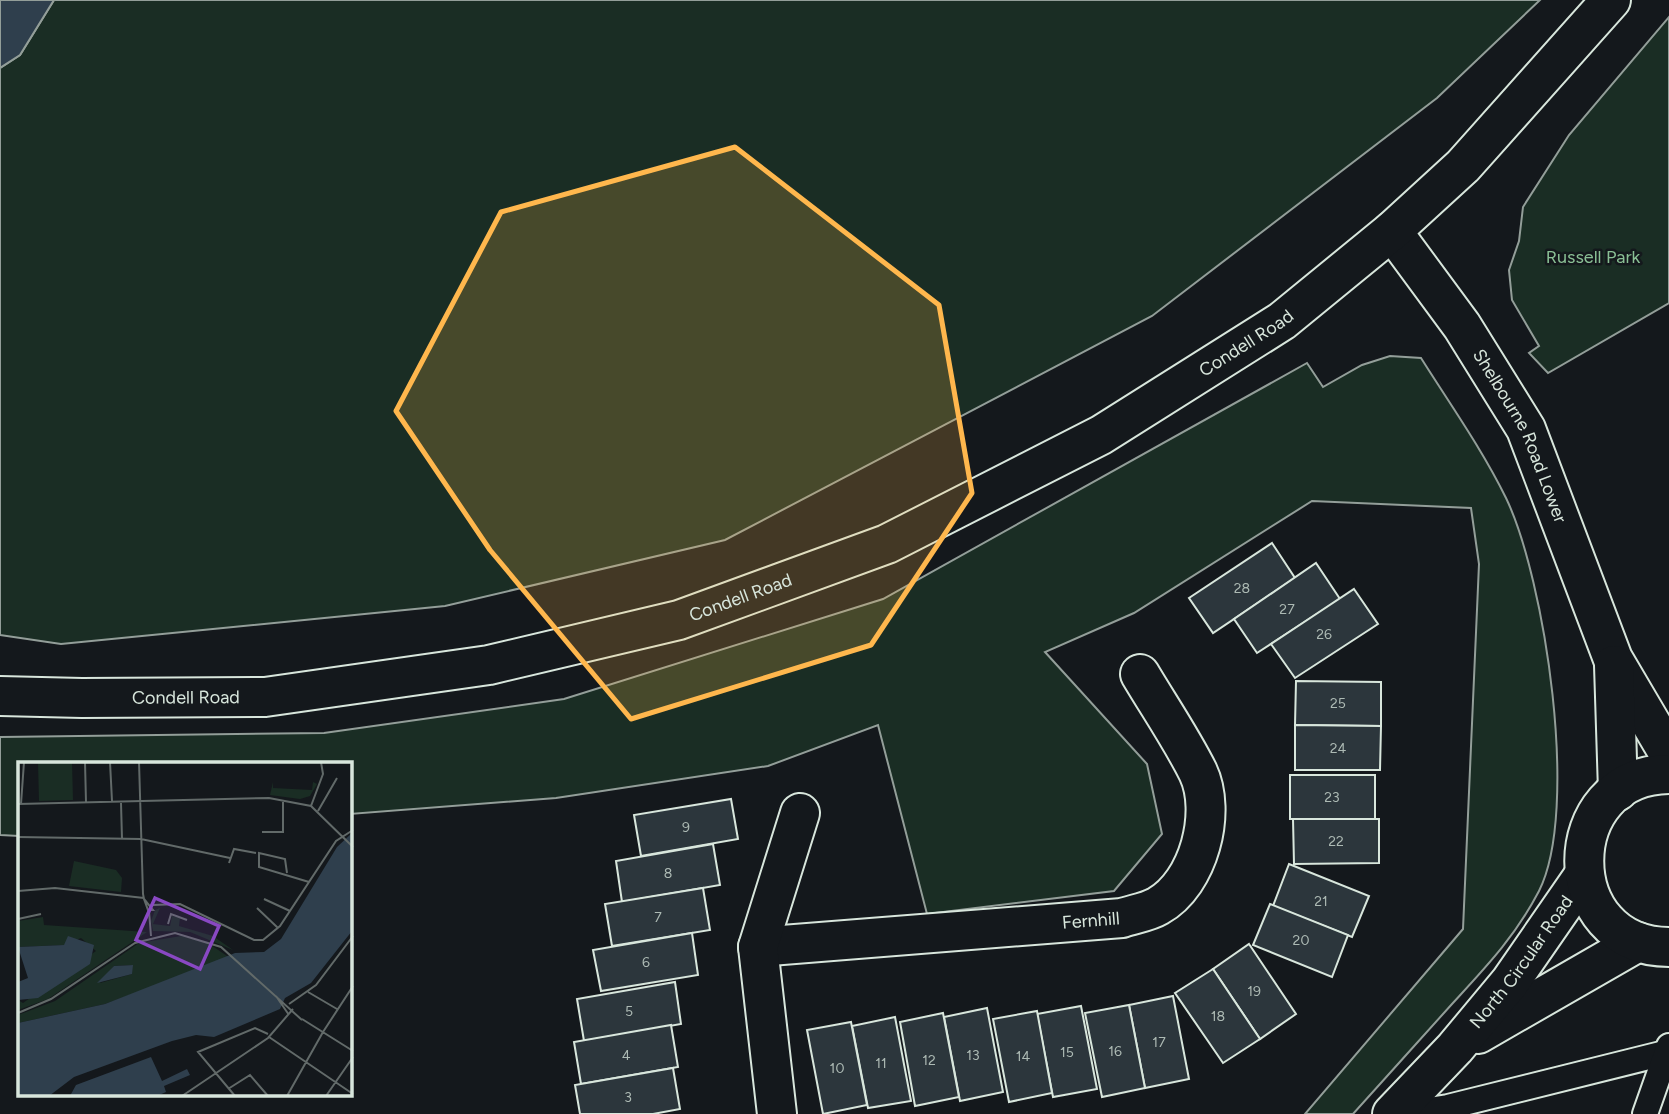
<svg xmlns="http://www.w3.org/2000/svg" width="1669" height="1114" font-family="Figtree,sans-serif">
<rect width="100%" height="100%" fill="#14181c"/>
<!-- green -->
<g fill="#1a2d24" stroke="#939e99" stroke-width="2">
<polygon points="54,0 1540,0 1437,98 1152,316 725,540 445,606 61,644 0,635 0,68 20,55"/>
<polygon points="1669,17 1669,303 1548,373 1529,353 1539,346 1512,300 1509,270 1519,241 1523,207 1569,135"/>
<path d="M1390 356 1421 358C1450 404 1482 449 1506 498 1545 579 1580 810 1539 891 1515 937 1486 967 1452 1004 1419 1041 1386 1077 1353 1114H1305L1463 929 1479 564 1471 508 1312 501 1134 613 1045 652 1147 764 1162 834 1114 891 927 914 878 725 768 766 556 798 350 814V764H19V836L0 835V737L324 733 564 699 883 599 1307 363 1323 387 1362 365Z"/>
</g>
<!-- water -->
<polygon fill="#2f3f4d" stroke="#939e99" stroke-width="2" points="0,0 54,0 20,55 0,68"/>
<!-- building -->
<g fill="#2c363c" stroke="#d8e6dc" stroke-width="2">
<polygon points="1272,543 1295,578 1213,633 1189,598"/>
<polygon points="1316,563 1340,599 1257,653 1234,619"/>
<polygon points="1354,589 1378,624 1295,678 1271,644"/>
<polygon points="1296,681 1381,682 1381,726 1295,725"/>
<polygon points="1295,725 1381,726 1380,770 1295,770"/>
<rect x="1290" y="775" width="85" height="44"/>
<polygon points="731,799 738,839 641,856 634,815"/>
<polygon points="1293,819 1379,819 1379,863 1294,864"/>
<polygon points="713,844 720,885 622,902 616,861"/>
<polygon points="1289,864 1369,896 1352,937 1273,906"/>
<polygon points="703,888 710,930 612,946 605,904"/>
<polygon points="1270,904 1348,935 1332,977 1253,945"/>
<polygon points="692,933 698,975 601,991 593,950"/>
<polygon points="1249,944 1296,1014 1260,1039 1213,969"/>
<polygon points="1213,969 1260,1039 1223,1063 1175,993"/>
<polygon points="675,982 681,1024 584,1041 577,999"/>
<polygon points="1173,996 1189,1079 1145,1088 1129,1005"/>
<polygon points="1129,1005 1145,1088 1102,1097 1085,1013"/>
<polygon points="1081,1006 1097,1089 1053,1097 1037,1014"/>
<polygon points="987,1008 1003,1092 960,1101 944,1017"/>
<polygon points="1037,1011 1052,1093 1009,1102 993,1019"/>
<polygon points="943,1013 959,1097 915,1106 900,1022"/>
<polygon points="895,1017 911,1101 868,1108 852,1026"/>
<polygon points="851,1022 867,1105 823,1114 807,1030"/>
<polygon points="671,1025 678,1067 581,1084 574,1042"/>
<polygon points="673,1068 680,1109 653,1114 580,1114 575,1085"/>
</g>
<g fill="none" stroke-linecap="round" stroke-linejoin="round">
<defs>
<g id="lane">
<polyline points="1403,1114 1448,1107 1669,1052"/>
<polyline points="1645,1114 1669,1046"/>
</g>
<g id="street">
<path id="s1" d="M758 947 1122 918C1134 914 1148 912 1158 906 1199 883 1217 812 1198 772 1181 738 1159 706 1140 674"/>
<polyline points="1478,1034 1638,942"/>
<polyline points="777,1114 758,947 800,813"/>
<path id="s2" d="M1392 1114 1455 1048 1510 982 1584 875"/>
</g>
<g id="secondary">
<path id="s3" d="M1392 231 1462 326 1526 429 1613 659 1669 754"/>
<polyline points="1614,665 1618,791"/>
<path id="s4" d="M0 696 82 698 265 697 489 665 679 620 887 544 1101 435 1282 321 1392 231 1463 166 1611 0"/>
<path d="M1669 774C1556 775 1556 947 1669 947"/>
</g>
</defs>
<!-- lane casing -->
<use href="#lane" stroke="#d8e6dc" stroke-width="28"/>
<!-- street casing -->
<use href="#street" stroke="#d8e6dc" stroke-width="42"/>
<!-- secondary casing -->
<use href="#secondary" stroke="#d8e6dc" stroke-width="42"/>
<!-- lane -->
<use href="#lane" stroke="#14181c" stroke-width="24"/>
<!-- street -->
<use href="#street" stroke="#14181c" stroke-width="38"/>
<!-- secondary -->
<use href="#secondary" stroke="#14181c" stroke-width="38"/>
</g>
<!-- marked area -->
<path fill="#ffb74d" fill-opacity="0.2" stroke="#ffb74d" stroke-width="5" stroke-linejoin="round" d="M735 147 939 305 972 493 871 645 631 719 490 550 396 411 501 212Z"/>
<g text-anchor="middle" stroke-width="5" stroke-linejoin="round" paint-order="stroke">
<!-- number labels -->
<g font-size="14" fill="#adbab4">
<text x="1242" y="593">28</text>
<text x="1287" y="614">27</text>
<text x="1324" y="639">26</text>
<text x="1338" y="708">25</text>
<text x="1338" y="753">24</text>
<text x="1332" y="802">23</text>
<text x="686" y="832">9</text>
<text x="1336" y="846">22</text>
<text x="668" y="878">8</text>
<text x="1321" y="906">21</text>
<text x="658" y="922">7</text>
<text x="1301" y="945">20</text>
<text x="646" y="967">6</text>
<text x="1254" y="996">19</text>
<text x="629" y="1016">5</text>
<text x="1218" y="1021">18</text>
<text x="1159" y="1047">17</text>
<text x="1115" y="1056">16</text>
<text x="1067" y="1057">15</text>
<text x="626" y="1060">4</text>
<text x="973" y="1060">13</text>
<text x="1023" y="1061">14</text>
<text x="929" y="1065">12</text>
<text x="881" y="1068">11</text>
<text x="837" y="1073">10</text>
<text x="628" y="1102">3</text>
</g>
<!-- park labels -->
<g font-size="18" fill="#8ac095" stroke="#14181c">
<text x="1593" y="263">Russell Park</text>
</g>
<!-- street labels -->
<g font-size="18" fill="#d8e6dc" stroke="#14181c">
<text dy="6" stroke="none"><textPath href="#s4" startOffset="1320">Condell Road</textPath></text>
<text dy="6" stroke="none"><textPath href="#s3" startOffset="243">Shelbourne Road Lower</textPath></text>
<text dy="6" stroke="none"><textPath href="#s4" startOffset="752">Condell Road</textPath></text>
<text dy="6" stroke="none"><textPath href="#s4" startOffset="186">Condell Road</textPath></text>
<text dy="6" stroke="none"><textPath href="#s1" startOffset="334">Fernhill</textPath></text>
<text dy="6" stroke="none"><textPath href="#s2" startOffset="200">North Circular Road</textPath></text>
</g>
</g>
<!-- overview -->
<g transform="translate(18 762)">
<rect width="334" height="334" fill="#14181c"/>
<path d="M20 0H54L55 38 21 39ZM255 20V26L294 28 295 20 299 22 292 34 282 37 252 33ZM56 99 98 108 104 116 103 130 51 124ZM153 141 142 146 135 162 152 164 154 154 162 156 161 164 195 174 215 188 172 170 135 169 133 159 137 148ZM25 155 26 163 129 170 30 237 0 248V238L5 241 78 189 63 176 46 183 0 185V159ZM163 174 190 181 212 196 87 242 0 261V253L37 239 121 181ZM114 203V212L82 221 96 204Z" fill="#1a2d24" fill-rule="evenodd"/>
<path d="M334 71V169L293 221 267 236 262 247 196 275 178 273 154 279 56 315 31 334H0V261L87 242 217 191 246 190 263 177 319 85ZM50 174 76 183 72 202 20 236 0 238V220L10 216 0 185 46 183ZM115 203 114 212 79 221 96 204ZM133 295 144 319 169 307 172 313 146 324 148 330 139 334H52L58 323Z" fill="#2f3f4d"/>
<path fill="none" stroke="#626a69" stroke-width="2" d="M67 0 68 40M92 0 94 39M121 0 125 132 126 137 130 148H135L126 137M103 41 104 77M0 42 251 36 293 44 335 85M3 42 6 0M293 44 305 12 303 0M300 49 319 16M244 70H265V40M0 75 123 77 212 96M211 101 216 87 238 91M269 111 267 97 241 91V105L291 120M0 129 37 126 126 136M246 137 272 149M135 143 162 142 236 178H245L262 164 318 79 335 68M239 146 260 166M131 149 133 174M0 157 23 152M150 162 153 152 169 158M290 230 319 247M258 234 271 253M271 242 298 223 335 174M0 251 33 237 117 181 157 171 203 185 284 258M284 257 335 289M305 270 335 224M251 275 335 332M210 327 232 313 250 334M164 334 250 276 275 247M217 334 180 290 237 266 250 272M269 334 305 270M308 334 335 295"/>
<path fill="#8948c3" fill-opacity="0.15" stroke="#8948c3" stroke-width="3.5" d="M137 136 201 164 182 207 118 178Z"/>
<rect width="334" height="334" fill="none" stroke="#d8e6dc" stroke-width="3.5"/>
</g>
</svg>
